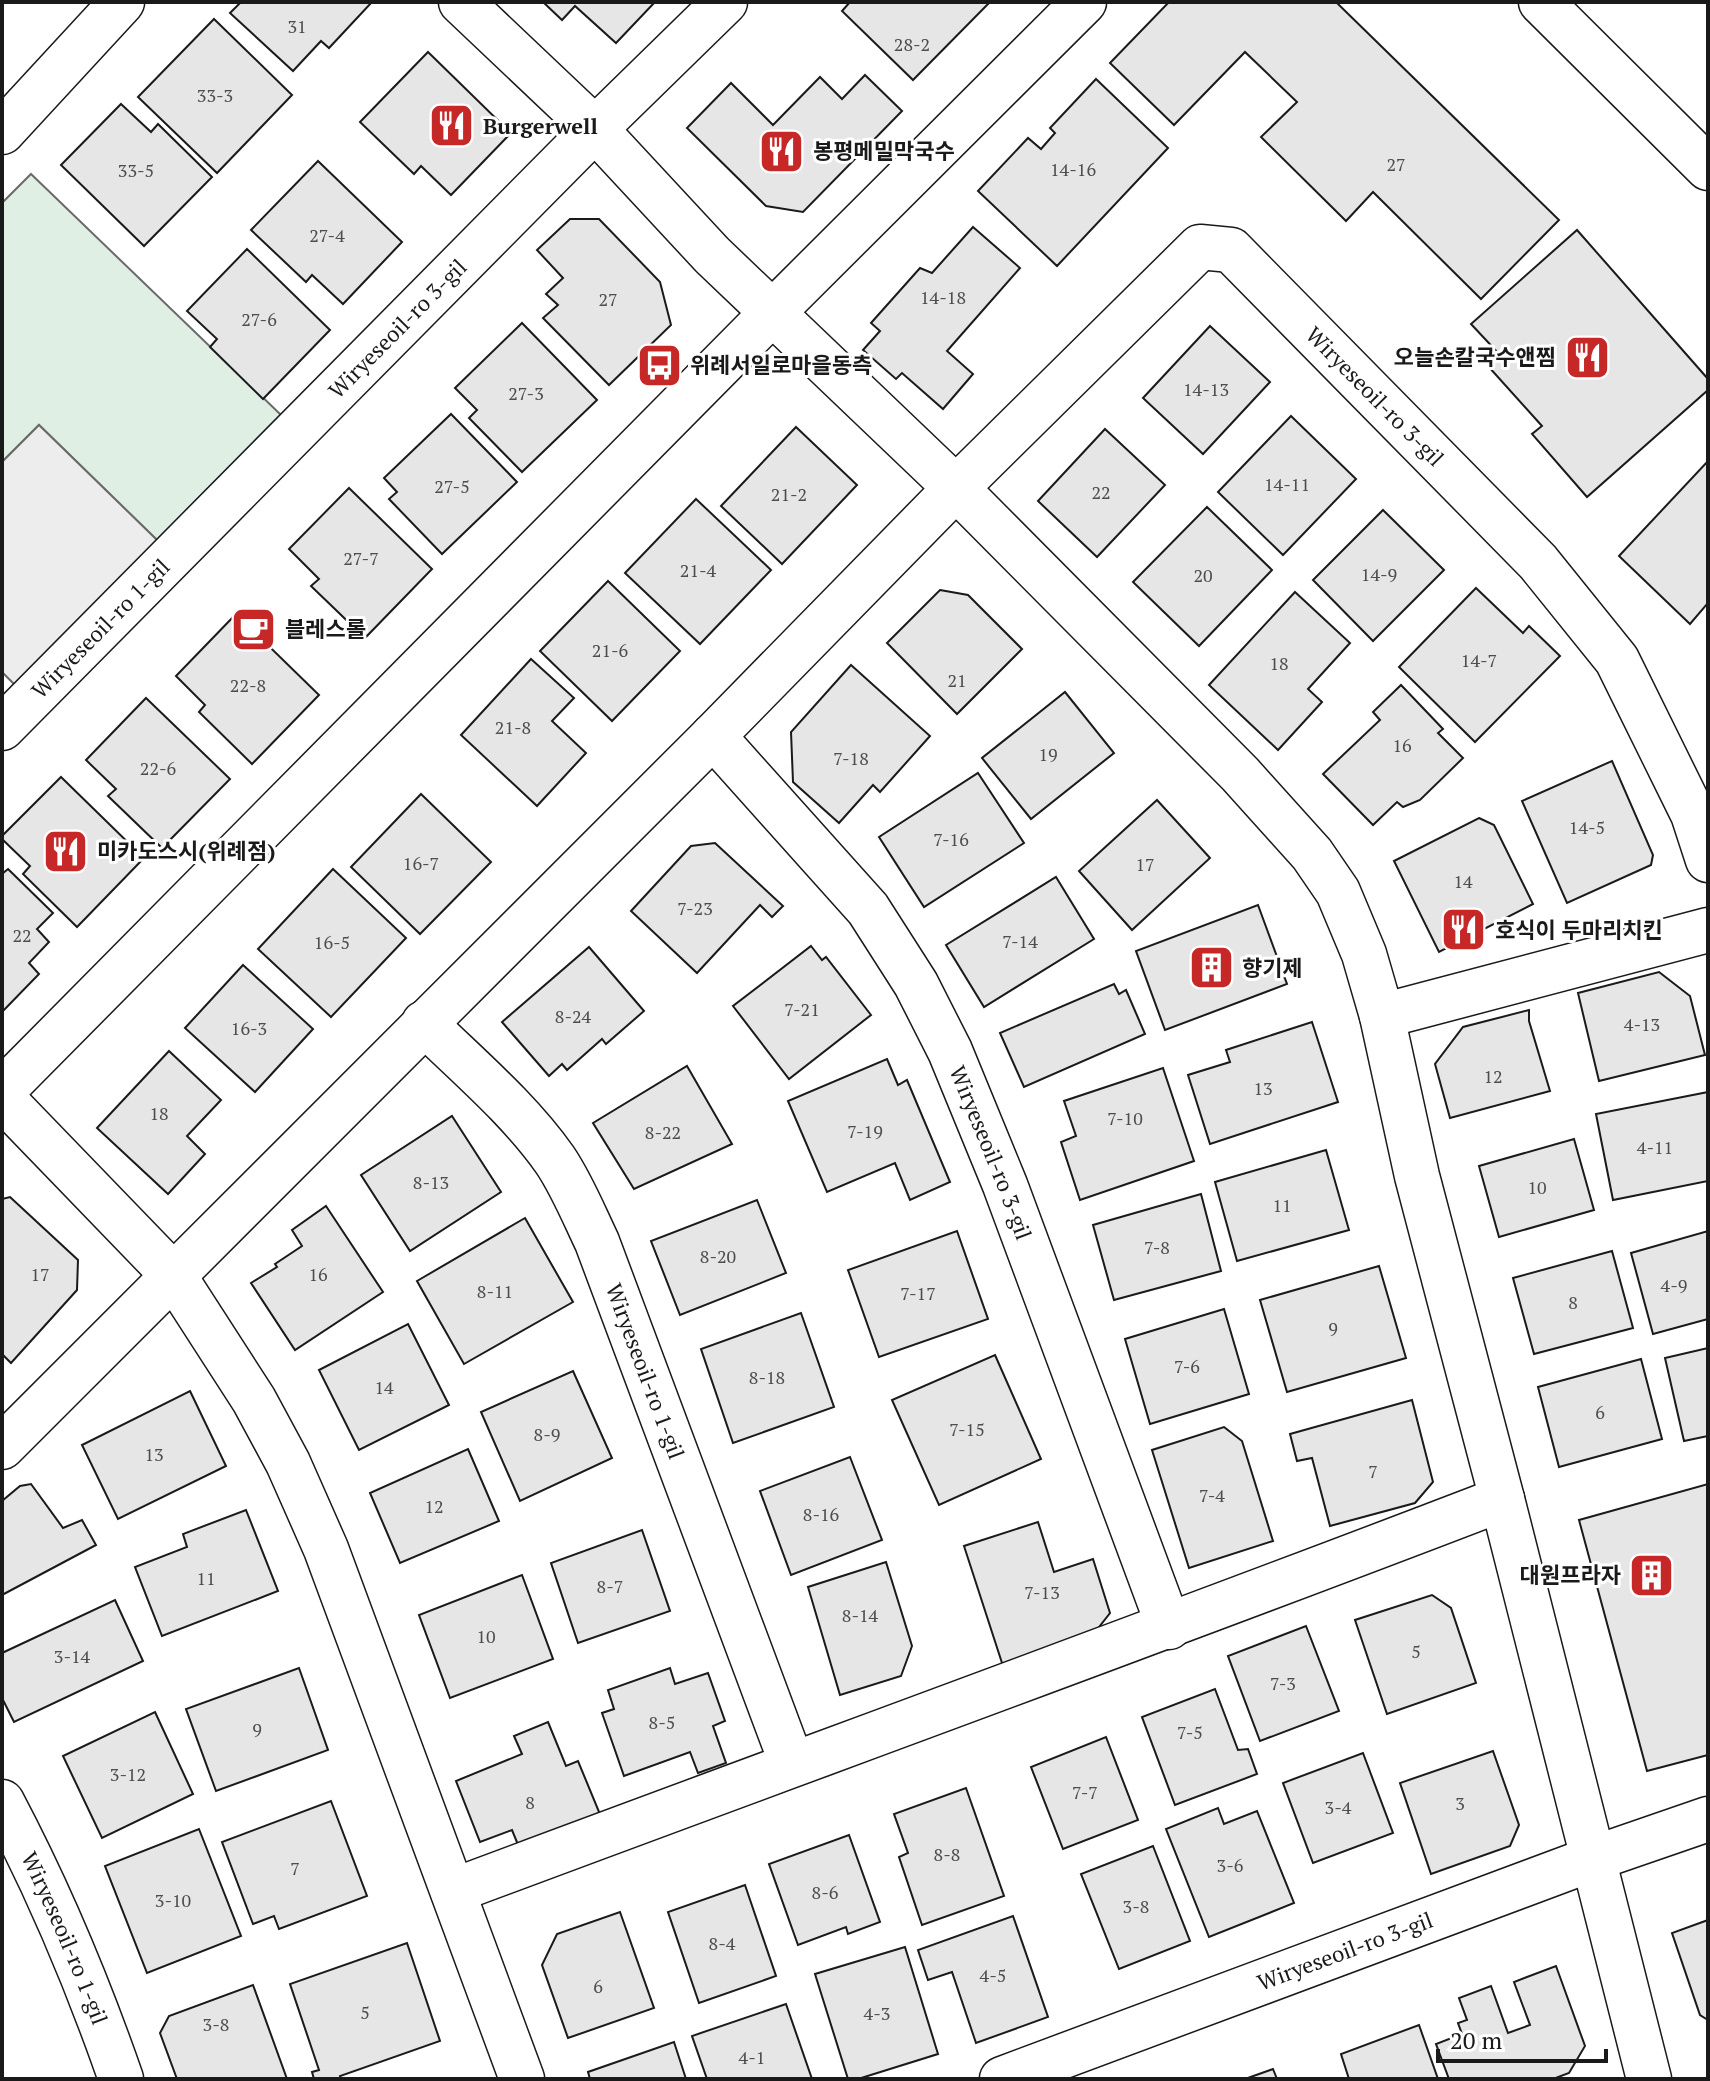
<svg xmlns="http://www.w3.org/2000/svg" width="1710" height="2081" font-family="'PT Serif','Noto Sans KR',serif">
<rect width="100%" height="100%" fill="#fff"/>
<!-- green -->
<polygon fill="#e0efe3" stroke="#6a6a6a" stroke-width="2" points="31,174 281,415 157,540 39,425 2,462 2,203"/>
<!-- parking -->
<polygon fill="#ededed" stroke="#6a6a6a" stroke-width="2" points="39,425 157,540 16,686 2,672 2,462"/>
<!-- building -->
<g fill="#e6e6e6" stroke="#1a1a1a" stroke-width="2">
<polygon points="241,2 372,2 329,48 321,41 293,71 230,13"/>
<polygon points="543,2 655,2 616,43 575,6 562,20"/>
<polygon points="850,2 990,2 913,80 842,11"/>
<polygon points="1169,2 1336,2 1559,220 1481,299 1373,192 1346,221 1261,137 1297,102 1245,52 1174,125 1110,63"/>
<polygon points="214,19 292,95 217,173 138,97"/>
<polygon points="428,52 511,133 451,195 421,166 414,174 360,122"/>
<polygon points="865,75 902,111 803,212 766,206 687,128 731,83 773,125 820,77 842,99"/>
<polygon points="1096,79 1168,148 1057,266 978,191 1028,138 1041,149 1055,133 1050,128"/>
<polygon points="121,104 151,132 158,124 212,177 144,246 61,165"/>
<polygon points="318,161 402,242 343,304 312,275 306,282 251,230"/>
<polygon points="570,219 599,219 660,282 671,325 609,385 543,318 558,305 546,294 563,278 537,250"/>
<polygon points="973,227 1020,268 947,351 973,374 943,409 902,373 896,379 863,350 880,331 871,323 920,268 932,273"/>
<polygon points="1577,230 1708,379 1708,390 1587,497 1532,434 1542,426 1488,366 1500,355 1471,324"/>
<polygon points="247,249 330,330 263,399 210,347 217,339 187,311"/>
<polygon points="522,323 597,400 522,472 469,418 477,410 455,388"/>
<polygon points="1210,326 1270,382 1203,454 1143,398"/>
<polygon points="451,414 517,482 442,554 389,499 397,492 384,478"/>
<polygon points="1291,416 1356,479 1283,555 1218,492"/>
<polygon points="796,427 857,485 782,564 721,506"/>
<polygon points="1105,429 1165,485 1097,557 1038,501"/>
<polygon points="1708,461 1708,603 1690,624 1619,556"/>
<polygon points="349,488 432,569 365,638 311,586 319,579 289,549"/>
<polygon points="696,499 771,570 700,644 625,573"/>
<polygon points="1207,507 1272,570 1199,646 1133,582"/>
<polygon points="1383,510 1444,570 1373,641 1313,580"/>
<polygon points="608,581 680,651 612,721 540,651"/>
<polygon points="1476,588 1523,633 1529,626 1560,656 1475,742 1399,667"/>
<polygon points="940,590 968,595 1022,649 957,714 887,643"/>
<polygon points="1295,592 1350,643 1308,689 1322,702 1278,750 1209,685"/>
<polygon points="236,614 319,695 252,764 199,712 205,705 176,676"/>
<polygon points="531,659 574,698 552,721 586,753 537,806 461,735"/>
<polygon points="851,665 930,736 880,792 873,785 839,823 793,782 791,732"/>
<polygon points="1401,685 1443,729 1438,733 1463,758 1420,800 1403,807 1397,802 1373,825 1323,774 1380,720 1373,712"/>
<polygon points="1065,692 1114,753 1031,819 982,758"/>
<polygon points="146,698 230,779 162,848 108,796 116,789 86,760"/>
<polygon points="1612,761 1653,855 1651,865 1567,903 1522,801"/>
<polygon points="978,773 1024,843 924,907 879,837"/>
<polygon points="61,777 144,858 77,927 23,874 30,866 2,839 2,836"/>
<polygon points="421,794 491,862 420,934 351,867"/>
<polygon points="1157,800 1210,858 1132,930 1079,871"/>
<polygon points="1479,818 1494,825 1533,904 1439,952 1394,861"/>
<polygon points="715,843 783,906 772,917 760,905 697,973 631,911 691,846"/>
<polygon points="8,869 53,913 37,929 49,942 29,963 39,974 2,1012 2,874"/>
<polygon points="333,869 406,938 331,1017 258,949"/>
<polygon points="1056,877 1094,939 984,1007 946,945"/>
<polygon points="1258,905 1287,984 1165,1030 1136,951"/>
<polygon points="811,946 822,960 826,957 871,1015 789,1079 733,1006"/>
<polygon points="589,947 644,1011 606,1044 602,1039 567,1070 562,1064 549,1076 502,1022"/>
<polygon points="243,965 313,1029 255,1092 185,1028"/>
<polygon points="1659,972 1690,996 1705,1055 1599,1081 1578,993"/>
<polygon points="1114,984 1119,994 1126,990 1145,1034 1024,1087 1000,1033"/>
<polygon points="1529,1010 1529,1021 1550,1091 1450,1118 1435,1064 1463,1027"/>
<polygon points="1312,1022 1338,1102 1210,1144 1188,1075 1230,1062 1226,1050"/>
<polygon points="169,1051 221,1100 187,1136 205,1154 168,1194 97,1128"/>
<polygon points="887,1059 898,1085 907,1080 950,1182 910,1200 895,1163 827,1192 788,1101"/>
<polygon points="687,1066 732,1144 634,1189 593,1123"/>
<polygon points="1163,1068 1194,1161 1080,1200 1061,1142 1076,1136 1064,1101"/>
<polygon points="1708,1092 1708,1181 1613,1200 1596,1114"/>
<polygon points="452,1116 501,1192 410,1251 361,1175"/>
<polygon points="1574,1139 1594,1210 1499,1237 1479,1166"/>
<polygon points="1326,1150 1349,1230 1237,1261 1215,1182"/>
<polygon points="1201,1194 1221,1271 1114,1300 1093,1225"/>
<polygon points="10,1197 78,1260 77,1290 11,1363 2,1354 2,1199"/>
<polygon points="757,1200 786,1273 680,1315 651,1241"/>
<polygon points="326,1206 383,1292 295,1350 251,1283 277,1267 275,1264 302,1246 292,1230"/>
<polygon points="525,1218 573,1302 464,1364 417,1281"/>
<polygon points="957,1231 988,1319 879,1357 848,1270"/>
<polygon points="1708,1231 1708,1319 1653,1334 1631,1253"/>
<polygon points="1612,1251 1633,1328 1534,1354 1513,1278"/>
<polygon points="1379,1266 1406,1358 1287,1392 1260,1300"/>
<polygon points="1224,1309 1249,1394 1150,1424 1125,1339"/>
<polygon points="801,1313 834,1407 733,1443 701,1349"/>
<polygon points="408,1324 449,1405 359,1450 319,1370"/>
<polygon points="1708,1348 1708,1436 1684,1441 1665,1358"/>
<polygon points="995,1355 1041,1459 939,1505 892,1400"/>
<polygon points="1641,1359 1662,1439 1559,1467 1538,1387"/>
<polygon points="573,1371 612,1458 520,1501 481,1412"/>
<polygon points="190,1391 226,1466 118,1519 82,1445"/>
<polygon points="1412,1400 1433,1482 1415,1503 1330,1526 1312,1458 1297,1461 1290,1434"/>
<polygon points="1224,1427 1242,1441 1273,1541 1189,1568 1152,1450"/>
<polygon points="468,1449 499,1521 400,1563 370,1493"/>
<polygon points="850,1457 882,1540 791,1575 760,1491"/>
<polygon points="31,1484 63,1528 82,1520 96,1545 2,1595 2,1501 20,1486"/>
<polygon points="1708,1484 1708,1755 1647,1771 1579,1520"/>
<polygon points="246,1510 278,1591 162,1636 135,1567 187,1547 183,1534"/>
<polygon points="1038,1522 1054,1572 1093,1559 1110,1613 1092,1636 1003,1666 964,1546"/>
<polygon points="642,1530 670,1611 578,1643 551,1563"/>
<polygon points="886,1562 912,1646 901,1676 840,1695 808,1587"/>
<polygon points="522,1575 553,1659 450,1698 419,1615"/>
<polygon points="1432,1595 1451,1608 1476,1683 1387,1714 1355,1620"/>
<polygon points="115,1600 143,1661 14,1722 2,1698 2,1653"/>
<polygon points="1306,1626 1339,1711 1260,1741 1228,1656"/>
<polygon points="299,1668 328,1750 216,1791 186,1709"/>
<polygon points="670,1668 675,1684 708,1673 725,1721 713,1726 726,1763 698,1773 690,1752 624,1776 602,1713 614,1709 608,1690"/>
<polygon points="1215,1689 1238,1750 1248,1749 1257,1774 1175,1805 1142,1717"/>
<polygon points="155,1712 193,1794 102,1838 63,1756"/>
<polygon points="548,1722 566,1766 578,1761 604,1824 523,1857 512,1830 480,1842 456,1781 522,1754 514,1736"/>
<polygon points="1106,1737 1138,1820 1063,1849 1031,1767"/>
<polygon points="1493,1751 1519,1825 1510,1846 1431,1874 1400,1783"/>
<polygon points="1363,1753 1393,1833 1313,1863 1283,1783"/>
<polygon points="966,1788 1004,1896 922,1925 899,1857 908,1853 894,1814"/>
<polygon points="331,1801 367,1896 279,1929 274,1916 253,1924 222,1842"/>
<polygon points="1218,1808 1224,1824 1257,1811 1294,1903 1209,1937 1166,1829"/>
<polygon points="199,1829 241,1936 147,1973 105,1866"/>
<polygon points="849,1835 880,1922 848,1934 846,1927 798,1945 769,1864"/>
<polygon points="1153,1846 1190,1941 1119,1969 1081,1874"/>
<polygon points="745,1885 776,1976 699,2003 668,1912"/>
<polygon points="620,1912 654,2008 568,2038 542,1965 557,1934"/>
<polygon points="1013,1916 1048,2017 976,2043 952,1972 928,1980 918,1950"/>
<polygon points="1708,1920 1708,2020 1700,2015 1672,1933"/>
<polygon points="407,1943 440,2041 340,2076 341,2079 314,2079 312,2072 319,2070 290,1984"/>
<polygon points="905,1947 938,2054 858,2079 848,2079 815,1974"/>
<polygon points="1556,1966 1585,2046 1569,2073 1553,2079 1449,2079 1436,2044 1462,2034 1458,2023 1467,2020 1459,1998 1491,1986 1508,2033 1530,2025 1514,1982"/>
<polygon points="253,1985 287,2079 177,2079 160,2033 169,2016"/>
<polygon points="786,2004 812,2079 707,2079 692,2036"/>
<polygon points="1419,2025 1438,2079 1349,2079 1341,2054"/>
<polygon points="674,2042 686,2079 590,2079 588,2072"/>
<polygon points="1273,2069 1277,2079 1245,2079"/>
</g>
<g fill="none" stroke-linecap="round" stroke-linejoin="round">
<defs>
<g id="minor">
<polyline points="461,2 595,129 712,255 956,488 1240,774 1312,854 1338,892 1364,954 1382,1016 1417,1176 1502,1499 1649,2079"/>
<polyline points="1541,2 1708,168"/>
<polyline points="2,132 122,2"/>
<path id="s1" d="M2 728 595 129 725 2"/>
<path id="s2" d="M713 736 868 909 916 984 950 1051 1005 1185 1169 1627"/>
<polyline points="1382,1016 1708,930"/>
<path id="s3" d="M424 1023C469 1067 519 1109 555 1160 572 1185 584 1215 597 1242L792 1764"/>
<polyline points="2,1091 773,312 1084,2"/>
<polyline points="2,1098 174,1276 254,1400 288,1463 326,1549 522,2079"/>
<path id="s4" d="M2 1447 713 736 956 488 1200 247 1231 250 1538 562 1617 660 1693 814 1708 860"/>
<path id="s5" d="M2 1802C49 1891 88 1984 121 2079"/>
<path d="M453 1891C803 1760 1154 1633 1502 1499"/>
<path id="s6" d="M1002 2079 1592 1859 1708 1819"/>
</g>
</defs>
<!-- minor casing -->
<use href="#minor" stroke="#1a1a1a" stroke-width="47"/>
<!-- minor -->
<use href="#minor" stroke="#fff" stroke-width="44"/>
</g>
<!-- icons -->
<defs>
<symbol id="restaurant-square" viewBox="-11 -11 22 22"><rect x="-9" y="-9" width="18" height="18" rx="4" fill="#c62828" stroke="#fff"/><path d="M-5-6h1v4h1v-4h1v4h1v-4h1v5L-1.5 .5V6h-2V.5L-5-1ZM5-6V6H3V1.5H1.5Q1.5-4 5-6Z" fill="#fff"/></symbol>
<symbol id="bus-square" viewBox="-11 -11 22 22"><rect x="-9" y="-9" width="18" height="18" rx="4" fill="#c62828" stroke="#fff"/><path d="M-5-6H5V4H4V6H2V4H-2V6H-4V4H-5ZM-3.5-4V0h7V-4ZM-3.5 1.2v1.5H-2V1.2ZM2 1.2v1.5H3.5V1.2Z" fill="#fff"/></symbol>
<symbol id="cafe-square" viewBox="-11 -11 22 22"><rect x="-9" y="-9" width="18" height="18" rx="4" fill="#c62828" stroke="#fff"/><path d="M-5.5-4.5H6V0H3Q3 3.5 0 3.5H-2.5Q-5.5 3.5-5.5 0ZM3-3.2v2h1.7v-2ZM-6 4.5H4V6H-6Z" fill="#fff"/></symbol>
<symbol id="building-square" viewBox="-11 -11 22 22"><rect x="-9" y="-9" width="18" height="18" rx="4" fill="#c62828" stroke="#fff"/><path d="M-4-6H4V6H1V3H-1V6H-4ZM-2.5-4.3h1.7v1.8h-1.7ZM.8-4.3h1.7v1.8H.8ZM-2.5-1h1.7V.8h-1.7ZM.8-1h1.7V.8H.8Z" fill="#fff"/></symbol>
</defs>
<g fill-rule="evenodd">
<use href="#restaurant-square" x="426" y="100" width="51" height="51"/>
<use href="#restaurant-square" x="756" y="126" width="51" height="51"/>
<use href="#restaurant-square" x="1562" y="332" width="51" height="51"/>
<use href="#bus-square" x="634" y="340" width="51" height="51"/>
<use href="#cafe-square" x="228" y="604" width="51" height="51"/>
<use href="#restaurant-square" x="40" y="826" width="51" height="51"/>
<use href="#restaurant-square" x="1438" y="904" width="51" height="51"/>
<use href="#building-square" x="1186" y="942" width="51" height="51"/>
<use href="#building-square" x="1626" y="1550" width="51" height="51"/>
</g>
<g text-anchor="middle" stroke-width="6" stroke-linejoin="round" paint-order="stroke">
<!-- number labels -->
<g font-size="18" fill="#4d4d4d">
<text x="297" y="33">31</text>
<text x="912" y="51">28-2</text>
<text x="215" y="102">33-3</text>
<text x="1396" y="171">27</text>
<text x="1073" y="176">14-16</text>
<text x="136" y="177">33-5</text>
<text x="327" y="242">27-4</text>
<text x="943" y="304">14-18</text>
<text x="608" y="306">27</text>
<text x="259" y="326">27-6</text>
<text x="1206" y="396">14-13</text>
<text x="526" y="400">27-3</text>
<text x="1287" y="491">14-11</text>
<text x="452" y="493">27-5</text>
<text x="1101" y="499">22</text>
<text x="789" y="501">21-2</text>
<text x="361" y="565">27-7</text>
<text x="698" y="577">21-4</text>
<text x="1379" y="581">14-9</text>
<text x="1203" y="582">20</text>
<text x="610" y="657">21-6</text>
<text x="1479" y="667">14-7</text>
<text x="1279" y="670">18</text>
<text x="957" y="687">21</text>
<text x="248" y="692">22-8</text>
<text x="513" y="734">21-8</text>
<text x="1402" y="752">16</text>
<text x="1048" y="761">19</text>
<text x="851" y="765">7-18</text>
<text x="158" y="775">22-6</text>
<text x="1587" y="834">14-5</text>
<text x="951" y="846">7-16</text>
<text x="421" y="870">16-7</text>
<text x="1145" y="871">17</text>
<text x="1463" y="888">14</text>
<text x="695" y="915">7-23</text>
<text x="22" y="942">22</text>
<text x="1020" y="948">7-14</text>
<text x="332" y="949">16-5</text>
<text x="802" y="1016">7-21</text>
<text x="573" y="1023">8-24</text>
<text x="1642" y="1031">4-13</text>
<text x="249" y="1035">16-3</text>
<text x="1493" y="1083">12</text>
<text x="1263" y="1095">13</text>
<text x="159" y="1120">18</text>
<text x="1125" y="1125">7-10</text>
<text x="865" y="1138">7-19</text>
<text x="663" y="1139">8-22</text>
<text x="1655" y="1154">4-11</text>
<text x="431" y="1189">8-13</text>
<text x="1537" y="1194">10</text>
<text x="1282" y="1212">11</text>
<text x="1157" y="1254">7-8</text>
<text x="718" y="1263">8-20</text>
<text x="40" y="1281">17</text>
<text x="318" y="1281">16</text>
<text x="1674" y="1292">4-9</text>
<text x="495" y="1298">8-11</text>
<text x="918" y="1300">7-17</text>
<text x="1573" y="1309">8</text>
<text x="1333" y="1335">9</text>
<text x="1187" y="1373">7-6</text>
<text x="767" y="1384">8-18</text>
<text x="384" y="1394">14</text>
<text x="1600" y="1419">6</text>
<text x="967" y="1436">7-15</text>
<text x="547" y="1441">8-9</text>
<text x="154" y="1461">13</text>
<text x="1373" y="1478">7</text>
<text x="1212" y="1502">7-4</text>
<text x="434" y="1513">12</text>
<text x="821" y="1521">8-16</text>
<text x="206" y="1585">11</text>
<text x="610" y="1593">8-7</text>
<text x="1042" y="1599">7-13</text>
<text x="860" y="1622">8-14</text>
<text x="486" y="1643">10</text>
<text x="1416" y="1658">5</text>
<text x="72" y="1663">3-14</text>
<text x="1283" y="1690">7-3</text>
<text x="662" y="1729">8-5</text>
<text x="257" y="1736">9</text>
<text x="1190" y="1739">7-5</text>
<text x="128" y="1781">3-12</text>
<text x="1085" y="1799">7-7</text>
<text x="530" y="1809">8</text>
<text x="1460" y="1810">3</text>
<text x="1338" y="1814">3-4</text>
<text x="947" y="1861">8-8</text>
<text x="1230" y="1872">3-6</text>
<text x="295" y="1875">7</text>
<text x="825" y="1899">8-6</text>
<text x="173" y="1907">3-10</text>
<text x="1136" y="1913">3-8</text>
<text x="722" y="1950">8-4</text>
<text x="993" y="1982">4-5</text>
<text x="598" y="1993">6</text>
<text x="365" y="2019">5</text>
<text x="877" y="2020">4-3</text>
<text x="216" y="2031">3-8</text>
<text x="752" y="2064">4-1</text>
</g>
<!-- poi labels -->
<g font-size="22" font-weight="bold" fill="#1a1a1a" stroke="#fff" text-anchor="start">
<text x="483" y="134">Burgerwell</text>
<text x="813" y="159">봉평메밀막국수</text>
<text x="1556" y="365" text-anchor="end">오늘손칼국수앤찜</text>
<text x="690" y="373">위례서일로마을동측</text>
<text x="285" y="637">블레스롤</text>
<text x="97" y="859">미카도스시(위례점)</text>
<text x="1495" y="938">호식이 두마리치킨</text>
<text x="1242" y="976">향기제</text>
<text x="1621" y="1583" text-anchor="end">대원프라자</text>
</g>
<!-- street labels -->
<g font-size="22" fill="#1a1a1a" stroke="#fff">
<text dy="8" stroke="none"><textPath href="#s1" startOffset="562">Wiryeseoil-ro 3-gil</textPath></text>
<text dy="8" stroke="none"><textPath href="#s4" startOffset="1932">Wiryeseoil-ro 3-gil</textPath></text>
<text dy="8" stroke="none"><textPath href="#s1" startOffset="140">Wiryeseoil-ro 1-gil</textPath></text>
<text dy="8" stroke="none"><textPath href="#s2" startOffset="506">Wiryeseoil-ro 3-gil</textPath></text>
<text dy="8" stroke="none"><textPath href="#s3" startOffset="420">Wiryeseoil-ro 1-gil</textPath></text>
<text dy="8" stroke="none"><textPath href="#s5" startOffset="150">Wiryeseoil-ro 1-gil</textPath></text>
<text dy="8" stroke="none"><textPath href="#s6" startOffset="366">Wiryeseoil-ro 3-gil</textPath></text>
</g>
</g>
<!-- border -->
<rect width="1710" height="2081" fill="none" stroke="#1a1a1a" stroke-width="8"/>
<!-- scale -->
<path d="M1438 2049v12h168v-12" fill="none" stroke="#1a1a1a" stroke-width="4"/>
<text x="1450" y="2049" font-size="24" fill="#1a1a1a" stroke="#ffffff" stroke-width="6" paint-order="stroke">20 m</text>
</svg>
